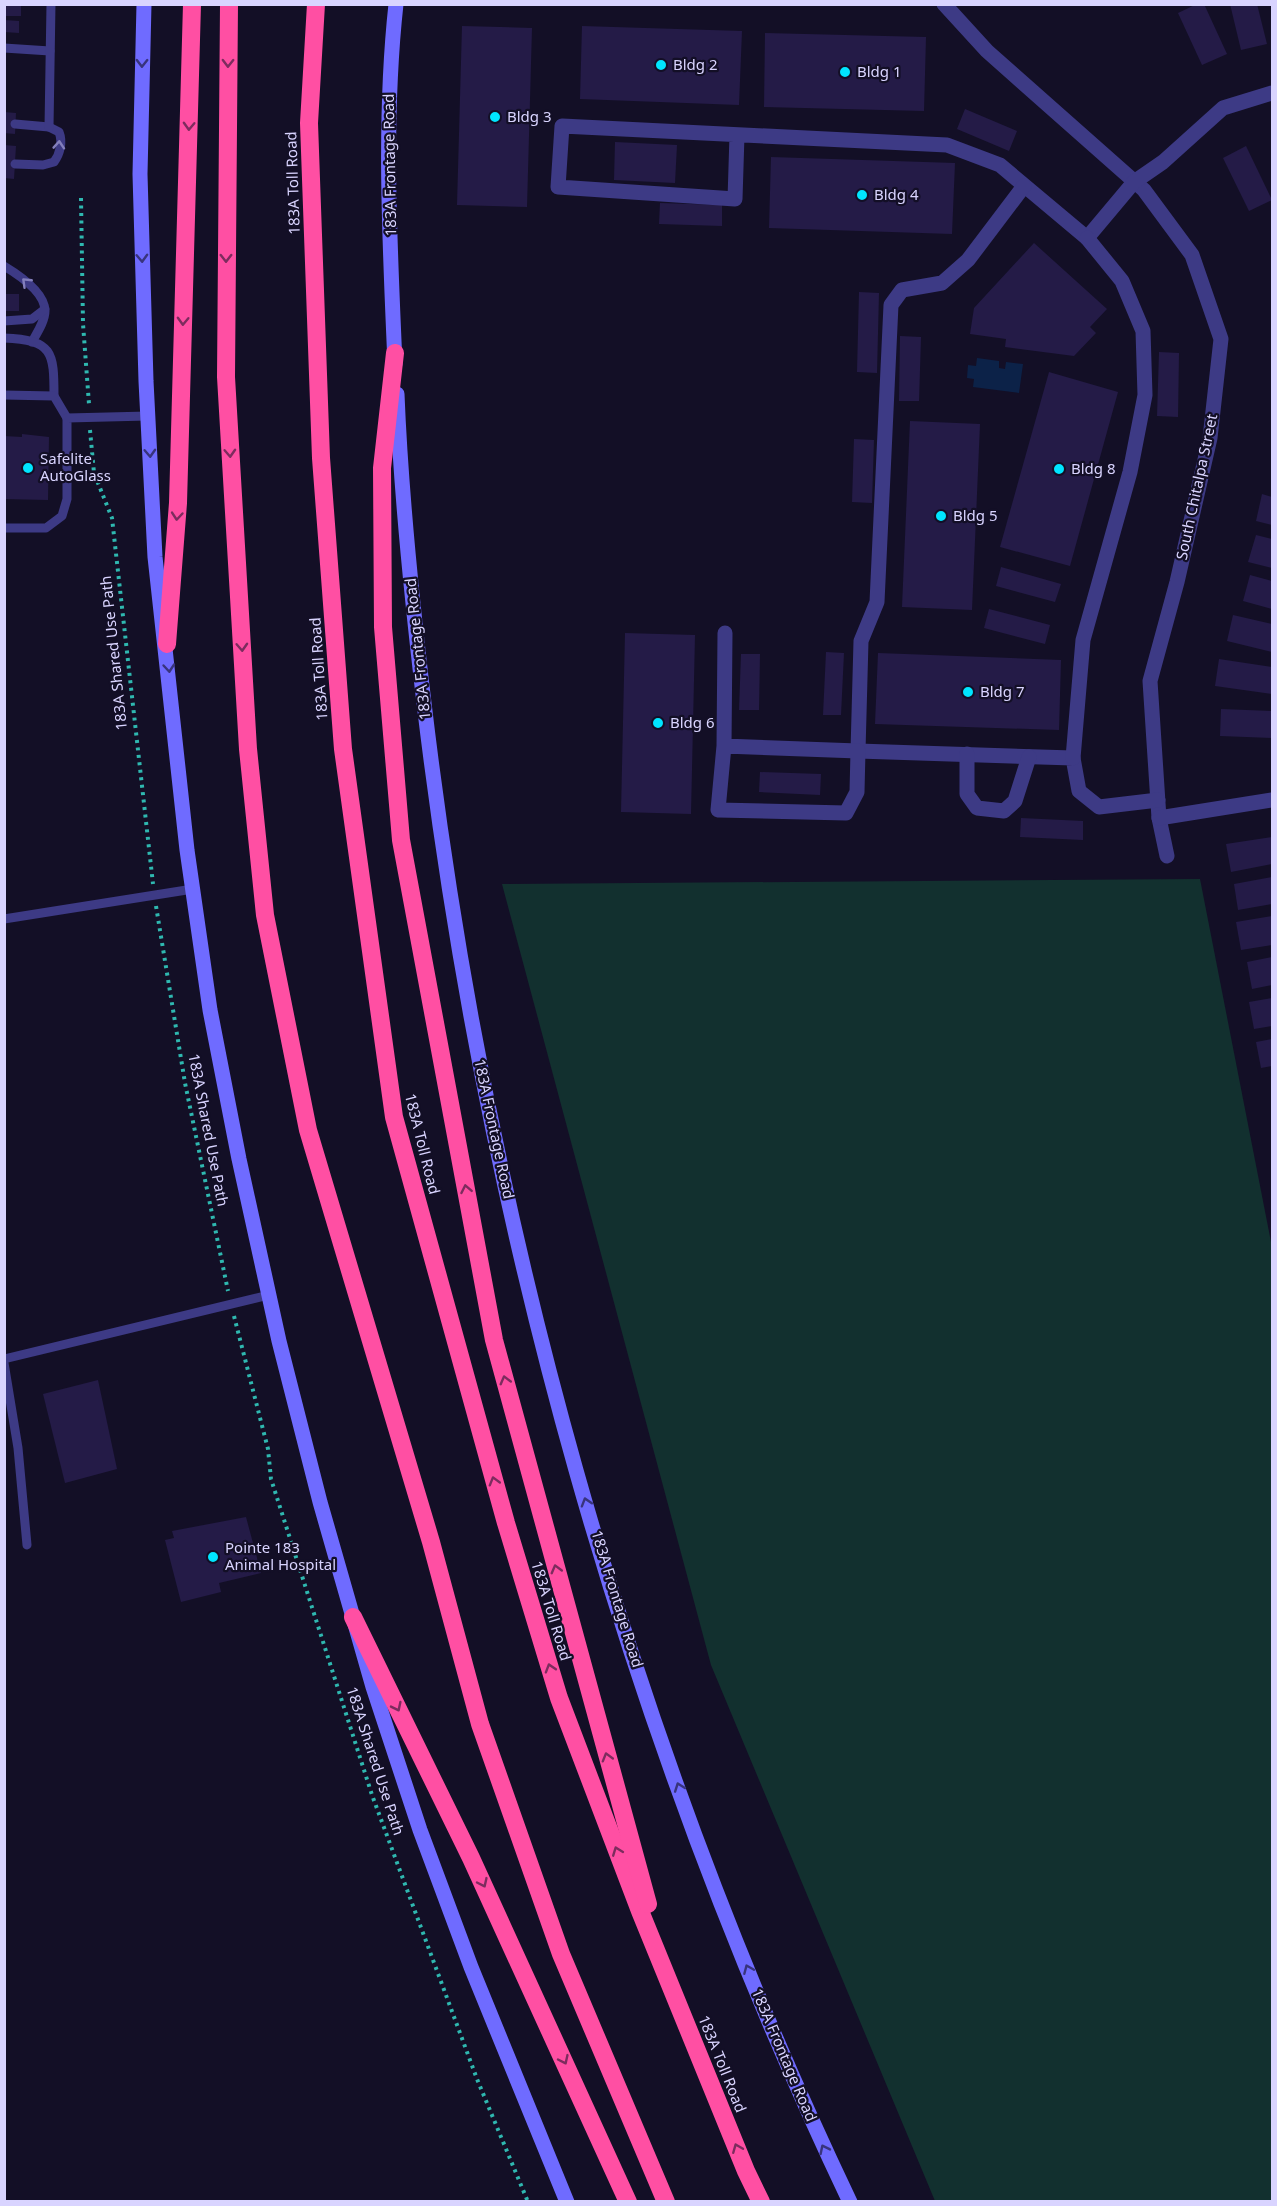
<svg xmlns="http://www.w3.org/2000/svg" width="1277" height="2206" font-family="'Noto Sans',sans-serif">
<rect width="100%" height="100%" fill="#130f26"/>
<!-- green -->
<polygon fill="#12302f" points="1200,879 1272,1247 1272,2201 935,2201 711,1665 502,884"/>
<!-- water -->
<polygon fill="#0c2248" points="977,358 999,361 999,368 1005,369 1006,362 1023,364 1019,393 973,387 974,379 967,378 968,365 976,366"/>
<!-- building -->
<g fill="#241b47">
<rect x="4" y="4" width="17" height="12"/>
<polygon points="1197,4 1204,4 1227,54 1202,65 1178,13"/>
<polygon points="1230,4 1257,4 1267,44 1241,50"/>
<polygon points="4,20 19,21 19,33 4,32"/>
<polygon points="462,26 532,28 527,207 457,205"/>
<polygon points="582,26 742,31 739,105 580,99"/>
<polygon points="765,33 926,37 924,111 764,107"/>
<polygon points="965,109 1017,131 1009,151 957,129"/>
<polygon points="4,112 16,113 15,134 4,133"/>
<polygon points="615,142 677,145 675,183 614,180"/>
<polygon points="4,145 16,146 14,179 4,178"/>
<polygon points="1246,146 1272,200 1249,211 1223,158"/>
<polygon points="771,157 955,163 952,234 769,228"/>
<polygon points="660,203 722,205 722,226 659,224"/>
<polygon points="1034,243 1107,309 1090,327 1096,333 1074,356 1005,347 1006,339 970,334 974,308"/>
<polygon points="859,292 879,293 877,373 857,372"/>
<rect x="4" y="294" width="15" height="17"/>
<polygon points="900,336 921,337 919,401 899,401"/>
<polygon points="1159,352 1179,353 1178,417 1157,416"/>
<polygon points="1049,372 1118,392 1070,566 1000,547"/>
<polygon points="910,421 980,424 972,610 902,607"/>
<polygon points="22,434 49,437 48,500 4,499 4,436 22,437"/>
<polygon points="854,439 874,440 872,503 852,502"/>
<polygon points="1262,494 1272,497 1272,525 1256,521"/>
<polygon points="1256,535 1272,539 1272,568 1248,562"/>
<polygon points="1001,567 1061,584 1055,602 996,586"/>
<polygon points="1250,575 1272,581 1272,609 1243,601"/>
<polygon points="989,609 1050,625 1045,644 984,628"/>
<polygon points="1233,615 1272,624 1272,652 1227,641"/>
<polygon points="625,633 695,635 691,814 621,812"/>
<polygon points="826,652 844,653 841,715 823,715"/>
<polygon points="878,653 1061,660 1059,730 875,724"/>
<polygon points="741,654 760,654 759,710 739,710"/>
<polygon points="1219,659 1272,667 1272,694 1215,686"/>
<polygon points="1221,709 1272,711 1272,738 1220,736"/>
<polygon points="760,772 821,774 820,795 759,792"/>
<polygon points="1021,818 1083,821 1083,840 1020,837"/>
<polygon points="1272,837 1272,864 1231,872 1226,844"/>
<polygon points="1272,877 1272,904 1238,910 1234,884"/>
<polygon points="1272,916 1272,945 1241,950 1236,922"/>
<polygon points="1272,957 1272,985 1252,989 1247,962"/>
<polygon points="1272,998 1272,1026 1254,1029 1249,1002"/>
<polygon points="1272,1039 1272,1066 1261,1068 1256,1042"/>
<polygon points="98,1380 117,1469 65,1483 43,1394"/>
<polygon points="246,1517 261,1573 219,1583 221,1592 181,1602 165,1540 174,1538 172,1531"/>
</g>
<g fill="none" stroke-linecap="round" stroke-linejoin="round">
<!-- path -->
<g stroke="#2fb8b0" stroke-width="4" stroke-dasharray="3 4.5" stroke-linecap="butt">
<polyline points="81,198 83,324 89,404"/>
<polyline points="90,430 94,473 112,518 153,884"/>
<polyline points="156,906 185,1083 228,1291"/>
<polyline points="234,1316 268,1449 271,1479 372,1795 477,2079 528,2202"/>
</g>
<!-- service -->
<g stroke="#3d3a85" stroke-width="9">
<polyline points="4,48 50,51"/>
<path d="M15 124 49 127 59 132C63 142 60 154 54 162L43 165 15 164"/>
<polyline points="49,127 51,4"/>
<path d="M4 266C19 275 45 292 45 311 45 321 37 333 32 342"/>
<polyline points="4,321 32,319 45,309"/>
<path d="M4 338C53 340 54 352 54 396"/>
<polyline points="4,395 54,396 67,418"/>
<polyline points="4,528 46,528 62,516 67,499 67,418 148,416"/>
<polyline points="4,919 193,889"/>
<polyline points="4,1359 269,1295"/>
<polyline points="4,1363 18,1448 27,1545"/>
</g>
<!-- minor -->
<g stroke="#3d3a85" stroke-width="15">
<polyline points="944,4 987,51 1144,190 1192,255 1221,339 1210,438 1177,582 1150,681 1159,818 1167,856"/>
<polyline points="737,135 735,199 558,187 562,126 947,145 1000,165 1087,238 1134,182 1163,162 1223,108 1272,93"/>
<polyline points="1024,186 968,260 942,283 902,290 891,305 877,602 861,641 858,751 1073,758 1079,791 1099,807 1158,800"/>
<polyline points="724,746 718,810 846,813 857,792 858,751 724,746 725,633"/>
<polyline points="967,754 967,794 977,808 1004,811 1015,801 1029,757"/>
<polyline points="1073,758 1083,640 1130,472 1145,395 1143,331 1122,281 1087,238"/>
<polyline points="1159,818 1272,800"/>
</g>
<!-- secondary -->
<g stroke="#6f6bff" stroke-width="15">
<polyline points="144,4 140,174 146,381 155,557 187,850 210,1010 239,1159 279,1341 320,1502 373,1687 420,1830 471,1967 567,2202"/>
<path d="M395 364C390 245 383 123 396 4"/>
<path d="M397 394C401 497 412 601 424 703 485 1219 626 1732 850 2202"/>
</g>
<!-- motorway -->
<g stroke="#ff4fa3" stroke-width="18">
<polyline points="229,4 226,377 248,749 265,915 308,1130 431,1542 480,1724 561,1954 666,2202"/>
<polyline points="316,4 309,123 321,458 343,749 394,1117 506,1523 559,1698 640,1911 746,2171 761,2202"/>
<polyline points="395,353 382,468 383,627 401,840 494,1340 648,1904"/>
<polyline points="167,644 178,503 192,4"/>
<polyline points="353,1617 471,1858 628,2202"/>
</g>
</g>
<!-- one-way arrows -->
<defs><path id="oneway-chevron" d="M-2-3.5L2.5 0L-2 3.5" fill="none" stroke-width="1.6" stroke-linecap="round" stroke-linejoin="round" transform="scale(1.5)"/></defs>
<g stroke="#38347d">
<use href="#oneway-chevron" transform="translate(142 63) rotate(91)"/>
<use href="#oneway-chevron" transform="translate(142 258) rotate(88)"/>
<use href="#oneway-chevron" transform="translate(150 453) rotate(87)"/>
<use href="#oneway-chevron" transform="translate(169 668) rotate(85)"/>
<use href="#oneway-chevron" transform="translate(586 1502) rotate(-107)"/>
<use href="#oneway-chevron" transform="translate(679 1787) rotate(-110)"/>
<use href="#oneway-chevron" transform="translate(748 1969) rotate(-113)"/>
<use href="#oneway-chevron" transform="translate(824 2149) rotate(-116)"/>
</g>
<g stroke="#7d2c5e">
<use href="#oneway-chevron" transform="translate(228 63) rotate(91)"/>
<use href="#oneway-chevron" transform="translate(189 126) rotate(92)"/>
<use href="#oneway-chevron" transform="translate(226 258) rotate(90)"/>
<use href="#oneway-chevron" transform="translate(183 321) rotate(92)"/>
<use href="#oneway-chevron" transform="translate(230 453) rotate(87)"/>
<use href="#oneway-chevron" transform="translate(177 516) rotate(95)"/>
<use href="#oneway-chevron" transform="translate(242 647) rotate(87)"/>
<use href="#oneway-chevron" transform="translate(466 1189) rotate(-101)"/>
<use href="#oneway-chevron" transform="translate(505 1380) rotate(-105)"/>
<use href="#oneway-chevron" transform="translate(494 1481) rotate(-106)"/>
<use href="#oneway-chevron" transform="translate(556 1569) rotate(-105)"/>
<use href="#oneway-chevron" transform="translate(550 1668) rotate(-107)"/>
<use href="#oneway-chevron" transform="translate(397 1707) rotate(64)"/>
<use href="#oneway-chevron" transform="translate(607 1757) rotate(-106)"/>
<use href="#oneway-chevron" transform="translate(617 1851) rotate(-111)"/>
<use href="#oneway-chevron" transform="translate(483 1883) rotate(65)"/>
<use href="#oneway-chevron" transform="translate(564 2060) rotate(65)"/>
<use href="#oneway-chevron" transform="translate(737 2148) rotate(-112)"/>
</g>
<g stroke="#837fbc">
<use href="#oneway-chevron" transform="translate(59 145) rotate(-86)"/>
<use href="#oneway-chevron" transform="translate(26 282) rotate(-136)"/>
</g>
<!-- markers -->
<g fill="#00e5ff" stroke="#130f26" stroke-width="2">
<circle cx="661" cy="65" r="6"/>
<circle cx="845" cy="72" r="6"/>
<circle cx="495" cy="117" r="6"/>
<circle cx="862" cy="195" r="6"/>
<circle cx="28" cy="468" r="6"/>
<circle cx="1059" cy="469" r="6"/>
<circle cx="941" cy="516" r="6"/>
<circle cx="968" cy="692" r="6"/>
<circle cx="658" cy="723" r="6"/>
<circle cx="213" cy="1557" r="6"/>
</g>
<g text-anchor="middle" stroke-width="4.5" stroke-linejoin="round" paint-order="stroke">
<!-- poi labels -->
<g font-size="15" fill="#d9d4ff" stroke="#130f26" text-anchor="start">
<text x="673" y="70">Bldg 2</text>
<text x="857" y="77">Bldg 1</text>
<text x="507" y="122">Bldg 3</text>
<text x="874" y="200">Bldg 4</text>
<text x="40" y="464">Safelite<tspan x="40" dy="17">AutoGlass</tspan></text>
<text x="1071" y="474">Bldg 8</text>
<text x="953" y="521">Bldg 5</text>
<text x="980" y="697">Bldg 7</text>
<text x="670" y="728">Bldg 6</text>
<text x="225" y="1553">Pointe 183<tspan x="225" dy="17">Animal Hospital</tspan></text>
</g>
<!-- street labels -->
<g font-size="15" fill="#d9d4ff" stroke="#130f26">
<text transform="translate(390 165) rotate(-91)" y="5">183A Frontage Road</text>
<text transform="translate(293 183) rotate(-92)" y="5">183A Toll Road</text>
<text transform="translate(1197 487) rotate(-78)" y="5">South Chitalpa Street</text>
<text transform="translate(418 649) rotate(-96)" y="5">183A Frontage Road</text>
<text transform="translate(114 653) rotate(-96)" y="5">183A Shared Use Path</text>
<text transform="translate(319 669) rotate(-94)" y="5">183A Toll Road</text>
<text transform="translate(494 1129) rotate(78)" y="5">183A Frontage Road</text>
<text transform="translate(208 1130) rotate(79)" y="5">183A Shared Use Path</text>
<text transform="translate(422 1144) rotate(76)" y="5">183A Toll Road</text>
<text transform="translate(617 1599) rotate(73)" y="5">183A Frontage Road</text>
<text transform="translate(551 1611) rotate(73)" y="5">183A Toll Road</text>
<text transform="translate(375 1761) rotate(72)" y="5">183A Shared Use Path</text>
<text transform="translate(784 2055) rotate(67)" y="5">183A Frontage Road</text>
<text transform="translate(722 2064) rotate(68)" y="5">183A Toll Road</text>
</g>
</g>
<!-- border -->
<rect width="1277" height="2206" fill="none" stroke="#d9d4ff" stroke-width="12"/>
</svg>
